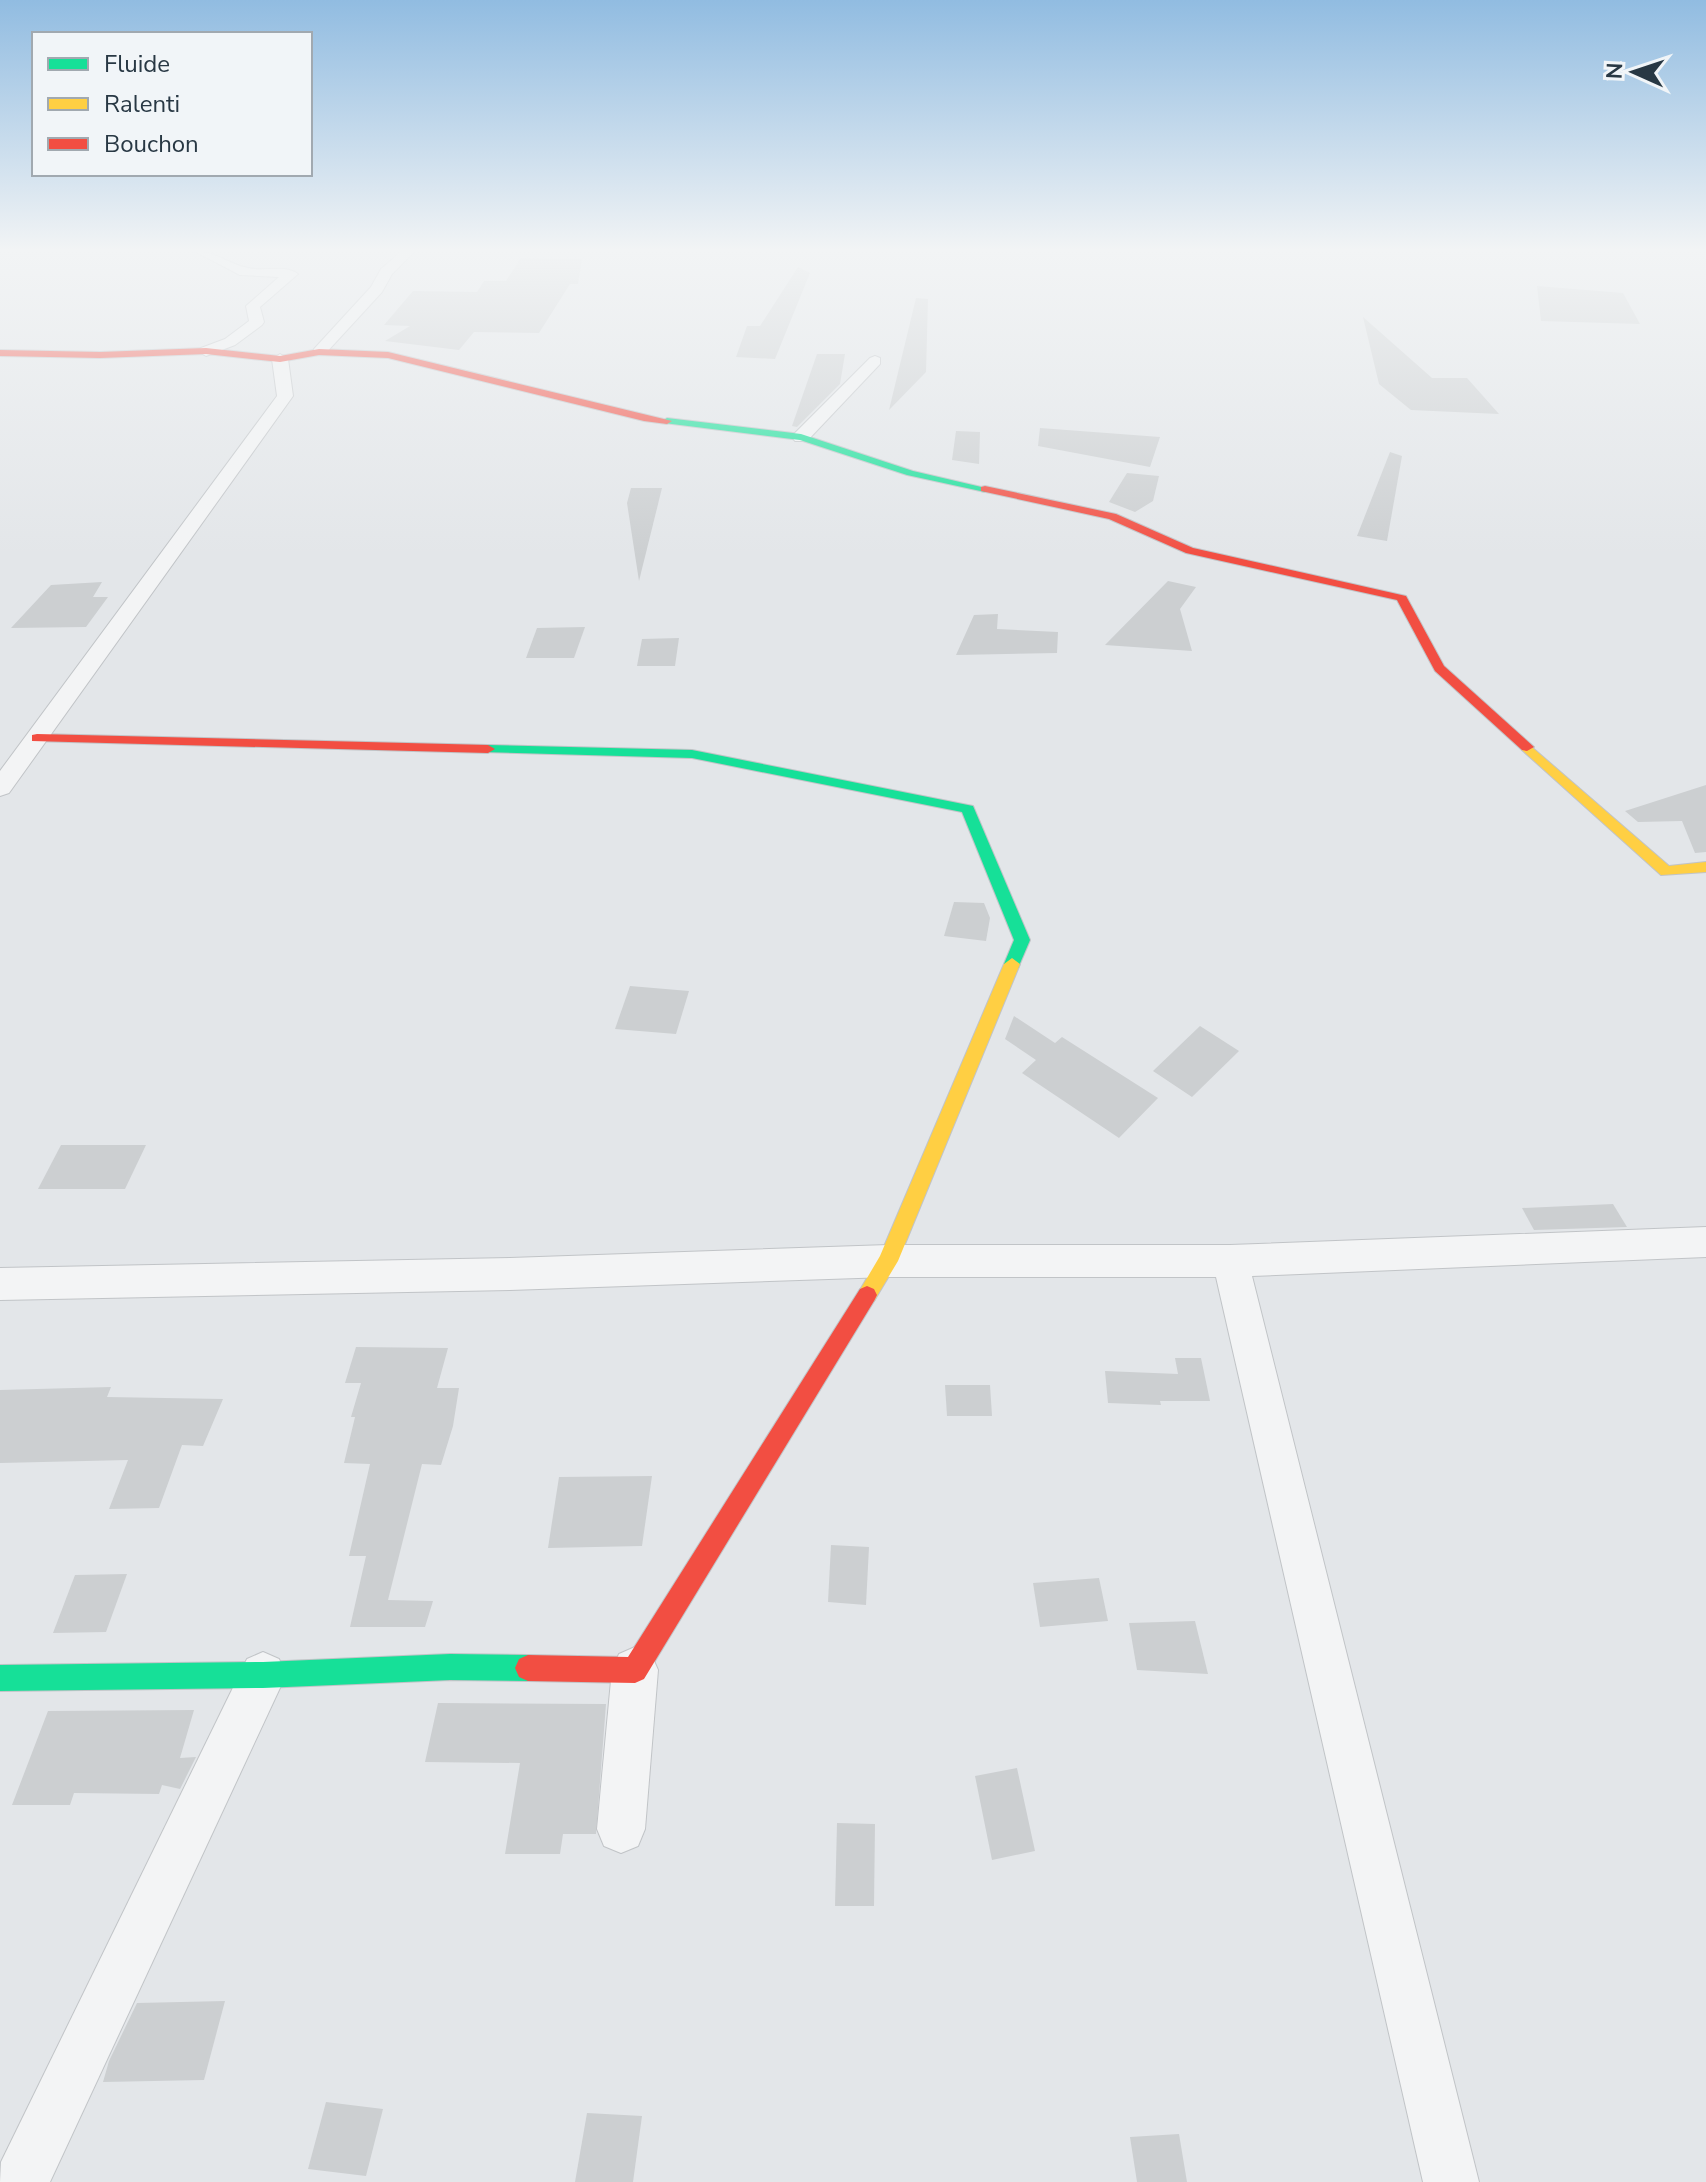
<svg xmlns="http://www.w3.org/2000/svg" width="1706" height="2182" font-family="'Nunito Sans',sans-serif">
<rect width="100%" height="100%" fill="#e3e6e9"/>
<!-- building -->
<g fill="#cccfd1">
<polygon points="521,258 582,259 578,284 570,284 539,333 474,332 459,350 385,341 410,326 384,325 413,291 477,292 484,281 506,281"/>
<polygon points="798,267 810,273 775,359 736,357 747,326 760,326"/>
<polygon points="1537,286 1623,293 1640,324 1541,321"/>
<polygon points="916,298 928,299 926,372 889,410"/>
<polygon points="1363,317 1432,378 1467,378 1499,414 1411,410 1379,384"/>
<polygon points="817,354 845,354 840,384 797,427 792,426"/>
<polygon points="1040,428 1160,437 1150,467 1038,446"/>
<polygon points="956,431 980,432 979,464 952,460"/>
<polygon points="1390,452 1402,456 1387,541 1357,536"/>
<polygon points="1127,473 1159,476 1153,501 1135,512 1109,502"/>
<polygon points="631,488 662,488 639,581 627,503"/>
<polygon points="1168,581 1196,587 1180,609 1192,651 1105,645"/>
<polygon points="102,582 93,597 108,597 86,627 11,628 51,585"/>
<polygon points="998,614 997,629 1058,632 1057,653 956,655 974,615"/>
<polygon points="585,627 574,658 526,658 537,628"/>
<polygon points="679,638 675,666 637,666 642,639"/>
<polygon points="1706,785 1706,852 1695,853 1682,821 1638,822 1625,811"/>
<polygon points="954,902 984,903 990,918 986,941 944,936"/>
<polygon points="630,986 689,991 676,1034 615,1029"/>
<polygon points="1014,1016 1055,1043 1062,1037 1158,1098 1119,1138 1022,1073 1036,1060 1005,1039"/>
<polygon points="1200,1026 1239,1051 1192,1097 1153,1071"/>
<polygon points="61,1145 146,1145 125,1189 38,1189"/>
<polygon points="1613,1204 1627,1227 1534,1230 1522,1208"/>
<polygon points="356,1347 448,1348 437,1388 459,1388 453,1426 441,1465 422,1464 388,1600 433,1601 425,1627 350,1627 366,1556 349,1556 370,1464 344,1463 355,1417 351,1417 361,1383 345,1383"/>
<polygon points="1175,1358 1201,1358 1210,1401 1160,1401 1161,1405 1108,1403 1105,1371 1178,1374"/>
<polygon points="945,1385 990,1385 992,1416 947,1416"/>
<polygon points="111,1387 107,1397 223,1399 203,1446 182,1445 159,1508 109,1509 128,1460 0,1463 0,1390"/>
<polygon points="652,1476 642,1546 548,1548 559,1477"/>
<polygon points="831,1545 869,1547 866,1605 828,1602"/>
<polygon points="127,1574 106,1632 53,1633 75,1575"/>
<polygon points="1099,1578 1108,1621 1040,1627 1033,1583"/>
<polygon points="1195,1621 1208,1674 1137,1670 1129,1623"/>
<polygon points="438,1703 606,1704 596,1834 563,1834 560,1854 505,1854 520,1763 425,1762"/>
<polygon points="194,1710 180,1758 196,1757 180,1789 162,1785 159,1794 74,1793 70,1805 12,1805 48,1711"/>
<polygon points="1017,1768 1035,1851 992,1860 975,1776"/>
<polygon points="837,1823 875,1824 874,1906 835,1906"/>
<polygon points="225,2001 204,2080 103,2082 109,2061 137,2003"/>
<polygon points="326,2102 383,2109 366,2176 308,2169"/>
<polygon points="587,2113 642,2116 633,2182 575,2182"/>
<polygon points="1179,2134 1187,2182 1137,2182 1130,2137"/>
</g>
<g fill="none" stroke-linecap="round" stroke-linejoin="round">
<defs>
<g id="street">
<path d="M194 251C215 251 228 264 248 268 264 272 285 264 298 274L260 307 264 322 262 325 235 345 206 356 198 351 201 348 225 339 249 321 246 306 279 277 240 275Z"/>
<polygon points="402,251 415,251 392,274 382,292 324,355 314,355 314,349 371,287 381,269"/>
<polygon points="280,354 288,359 293,396 9,793 0,796 0,771 277,396 272,359"/>
<polygon points="875,356 880,358 880,364 807,441 795,441 792,437 795,433 870,358"/>
<polygon points="1706,1227 1706,1257 1252,1276 1479,2182 1423,2182 1216,1277 888,1277 510,1290 0,1300 0,1268 510,1258 888,1245 1230,1245"/>
<polygon points="635,1647 651,1654 658,1670 645,1829 638,1846 621,1853 604,1846 597,1829 612,1670 619,1654"/>
<polygon points="263,1652 279,1659 286,1675 50,2182 0,2182 1,2162 247,1659"/>
</g>
<g id="fast">
<polygon points="667,418 801,434 913,471 990,489 985,492 907,475 800,440 664,423 662,421"/>
<polygon points="488,745 692,750 973,806 1030,940 1018,968 1006,968 1004,964 1014,940 962,812 692,758 483,752 481,749"/>
<polygon points="450,1654 528,1655 537,1659 541,1668 537,1677 528,1681 450,1680 263,1688 0,1691 0,1665 263,1662"/>
</g>
<g id="slow">
<polygon points="1527,743 1669,866 1706,862 1706,872 1661,875 1522,750 1522,744"/>
<polygon points="1012,958 1020,964 898,1261 874,1301 867,1304 860,1301 857,1295 880,1256 1004,964"/>
</g>
<g id="jam">
<polygon points="206,348 280,356 319,349 388,352 672,421 667,424 644,421 388,358 319,355 280,362 206,354 100,358 0,356 0,350 100,352"/>
<polygon points="985,486 1116,514 1193,548 1406,596 1444,666 1534,747 1527,751 1522,750 1435,671 1397,600 1186,553 1109,519 981,491 981,487"/>
<polygon points="37,734 488,745 495,749 488,753 32,741 32,735"/>
<polygon points="867,1286 874,1289 877,1295 874,1301 644,1679 635,1683 528,1681 519,1677 515,1668 519,1659 528,1655 628,1657 860,1289"/>
</g>
</defs>
<!-- street casing -->
<use href="#street" stroke="#c1c4c7" stroke-width="2"/>
<!-- fast casing -->
<use href="#fast" stroke="#c1c4c7" stroke-width="2"/>
<!-- slow casing -->
<use href="#slow" stroke="#c1c4c7" stroke-width="2"/>
<!-- jam casing -->
<use href="#jam" stroke="#c1c4c7" stroke-width="2"/>
<!-- street -->
<use href="#street" fill="#f3f4f5" fill-rule="evenodd"/>
<!-- fast -->
<use href="#fast" fill="#16e098" fill-rule="evenodd"/>
<!-- slow -->
<use href="#slow" fill="#ffcf43" fill-rule="evenodd"/>
<!-- jam -->
<use href="#jam" fill="#f24e42" fill-rule="evenodd"/>
</g>
<!-- sky -->
<linearGradient id="sky" x2="0" y2="1"><stop stop-color="#91bce1"/><stop offset="0.45" stop-color="#f2f4f5"/><stop offset="1" stop-color="#f2f4f5" stop-opacity="0"/></linearGradient>
<rect width="1706" height="556" fill="url(#sky)"/>
<!-- legend -->
<rect x="32" y="32" width="280" height="144" fill="#f1f5f8" stroke="#a1a9b0" stroke-width="2"/>
<rect x="48" y="58" width="40" height="12" fill="#16e098" stroke="#a1a9b0" stroke-width="2"/>
<text x="104" y="72" font-size="24" fill="#283844">Fluide</text>
<rect x="48" y="98" width="40" height="12" fill="#ffcf43" stroke="#a1a9b0" stroke-width="2"/>
<text x="104" y="112" font-size="24" fill="#283844">Ralenti</text>
<rect x="48" y="138" width="40" height="12" fill="#f24e42" stroke="#a1a9b0" stroke-width="2"/>
<text x="104" y="152" font-size="24" fill="#283844">Bouchon</text>
<!-- north arrow -->
<g transform="translate(1634 72) rotate(273)" stroke="#f1f5f8" stroke-width="6" paint-order="stroke">
<path d="M0-6L14 30L0 20L-14 30Z" fill="#283844"/>
<text y="-12" font-size="22" font-weight="bold" text-anchor="middle" fill="#283844">N</text>
</g>
</svg>
